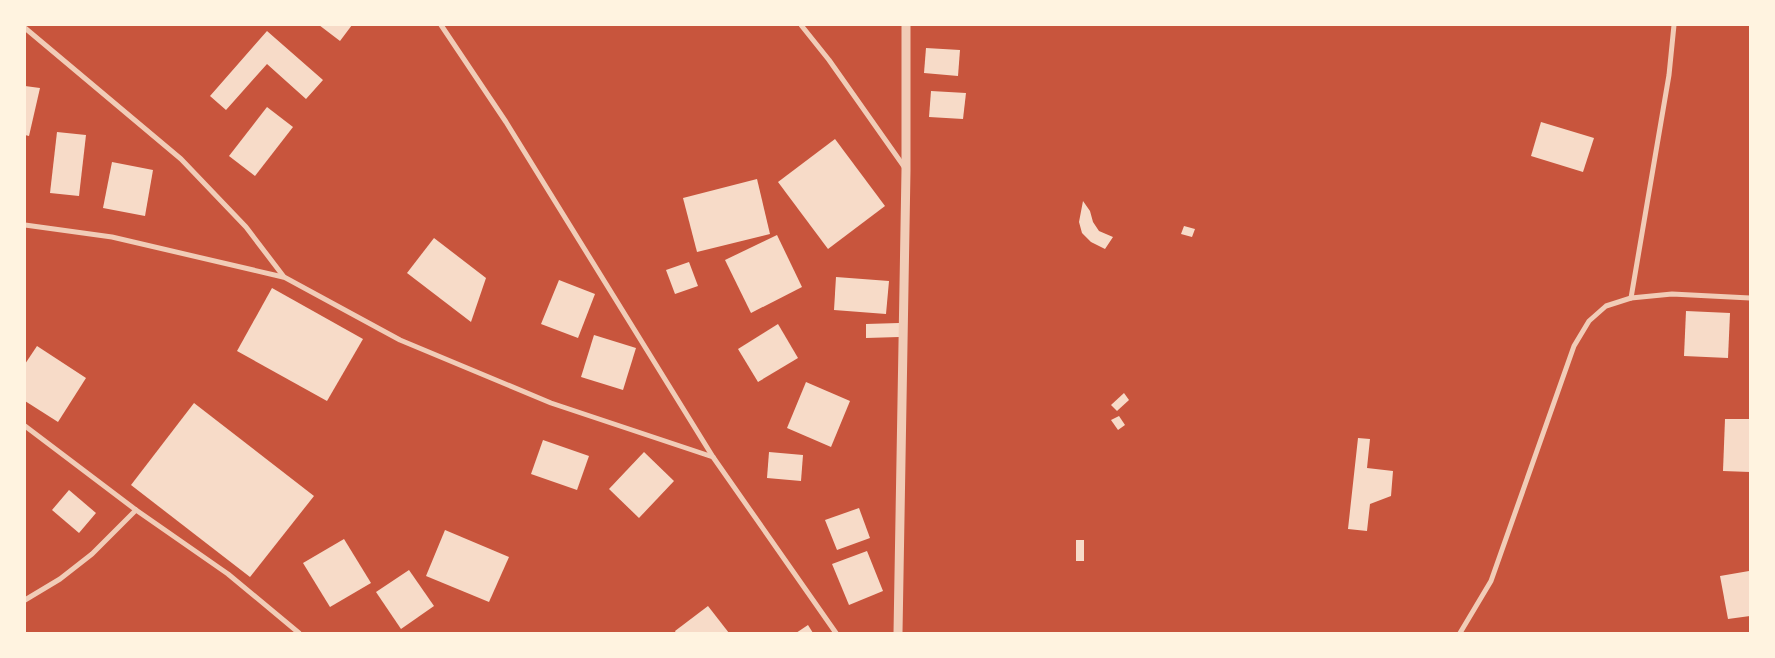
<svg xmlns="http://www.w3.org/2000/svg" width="1775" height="658" font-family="'Sofia Sans Condensed',sans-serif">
<rect width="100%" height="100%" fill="#c8553d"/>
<!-- building -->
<g fill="#f7dbc8">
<polygon points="319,25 352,25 340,41"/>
<polygon points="267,31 323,80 306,99 267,64 226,110 210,96"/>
<polygon points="926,48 960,50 958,76 924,73"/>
<polygon points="25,86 40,88 29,136 25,135"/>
<polygon points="931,91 966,93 963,119 929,117"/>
<polygon points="267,107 293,127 255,176 229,156"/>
<polygon points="1541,122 1594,138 1583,172 1531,156"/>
<polygon points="57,132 86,135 79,196 50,193"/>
<polygon points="835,139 885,206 828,249 778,182"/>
<polygon points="112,162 153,170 145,216 103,208"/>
<polygon points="757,179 770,234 697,252 683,198"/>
<polygon points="1083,201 1090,211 1093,222 1099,231 1113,237 1105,249 1091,242 1082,233 1079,222"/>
<polygon points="1184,226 1195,229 1192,237 1181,234"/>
<polygon points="777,235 802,287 751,313 725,260"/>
<polygon points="434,238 486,278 471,322 407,273"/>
<polygon points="689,262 698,286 675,294 666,270"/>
<polygon points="836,277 889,281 886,314 834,310"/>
<polygon points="559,280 595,294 578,338 541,324"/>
<polygon points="272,288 363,339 327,401 237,351"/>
<polygon points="1686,311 1730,313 1728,358 1684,356"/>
<polygon points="899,323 899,337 866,338 866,324"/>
<polygon points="778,324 798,358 758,382 738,349"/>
<polygon points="594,335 636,348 623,390 581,377"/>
<polygon points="37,346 86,378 58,422 25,401 25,364"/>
<polygon points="806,382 850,401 831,447 787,428"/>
<polygon points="1124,393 1129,400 1117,411 1111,405"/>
<polygon points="194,403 314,496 250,577 131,485"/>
<polygon points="1119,416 1125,425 1118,430 1111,420"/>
<polygon points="1725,419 1750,419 1750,472 1723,471"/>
<polygon points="1358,438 1370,439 1367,468 1393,471 1391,496 1370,504 1367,531 1348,529"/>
<polygon points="543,440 589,456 577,490 531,474"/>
<polygon points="644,452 674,481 639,518 609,489"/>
<polygon points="769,452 803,455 801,481 767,478"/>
<polygon points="69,490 96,513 79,533 52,510"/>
<polygon points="859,508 870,538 837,550 825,520"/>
<polygon points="445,530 509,557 489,602 426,576"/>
<polygon points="344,539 371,583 330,607 303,563"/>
<rect x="1076" y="540" width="8" height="21"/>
<polygon points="867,551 883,591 849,605 832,564"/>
<polygon points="409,570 434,606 401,629 376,592"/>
<polygon points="1749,571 1750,616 1728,619 1720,576"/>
<polygon points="708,606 729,633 676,633 675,631"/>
<polygon points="808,625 813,633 796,633"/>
</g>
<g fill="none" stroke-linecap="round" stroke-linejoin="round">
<!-- minor -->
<g stroke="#f1ccb7" stroke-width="5">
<polyline points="441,25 506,122 713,457 836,633"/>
<polyline points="801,25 829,60 905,168"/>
<polyline points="25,28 181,159 246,227 284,277 400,340 551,403 713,457"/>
<polyline points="25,225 112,237 283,277"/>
<polyline points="1631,298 1672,294 1750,298"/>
<polyline points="25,426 136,510 228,574 299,633"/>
<polyline points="25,600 60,579 92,554 136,510"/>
<polyline points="1460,633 1491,581 1574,346 1589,321 1606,306 1631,298 1669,75 1674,25"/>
</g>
<!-- tertiary -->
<polyline stroke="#f1ccb7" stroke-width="9" points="898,633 906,170 906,25"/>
</g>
<!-- border -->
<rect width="1775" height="658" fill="none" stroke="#fff3e0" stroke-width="52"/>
</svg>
